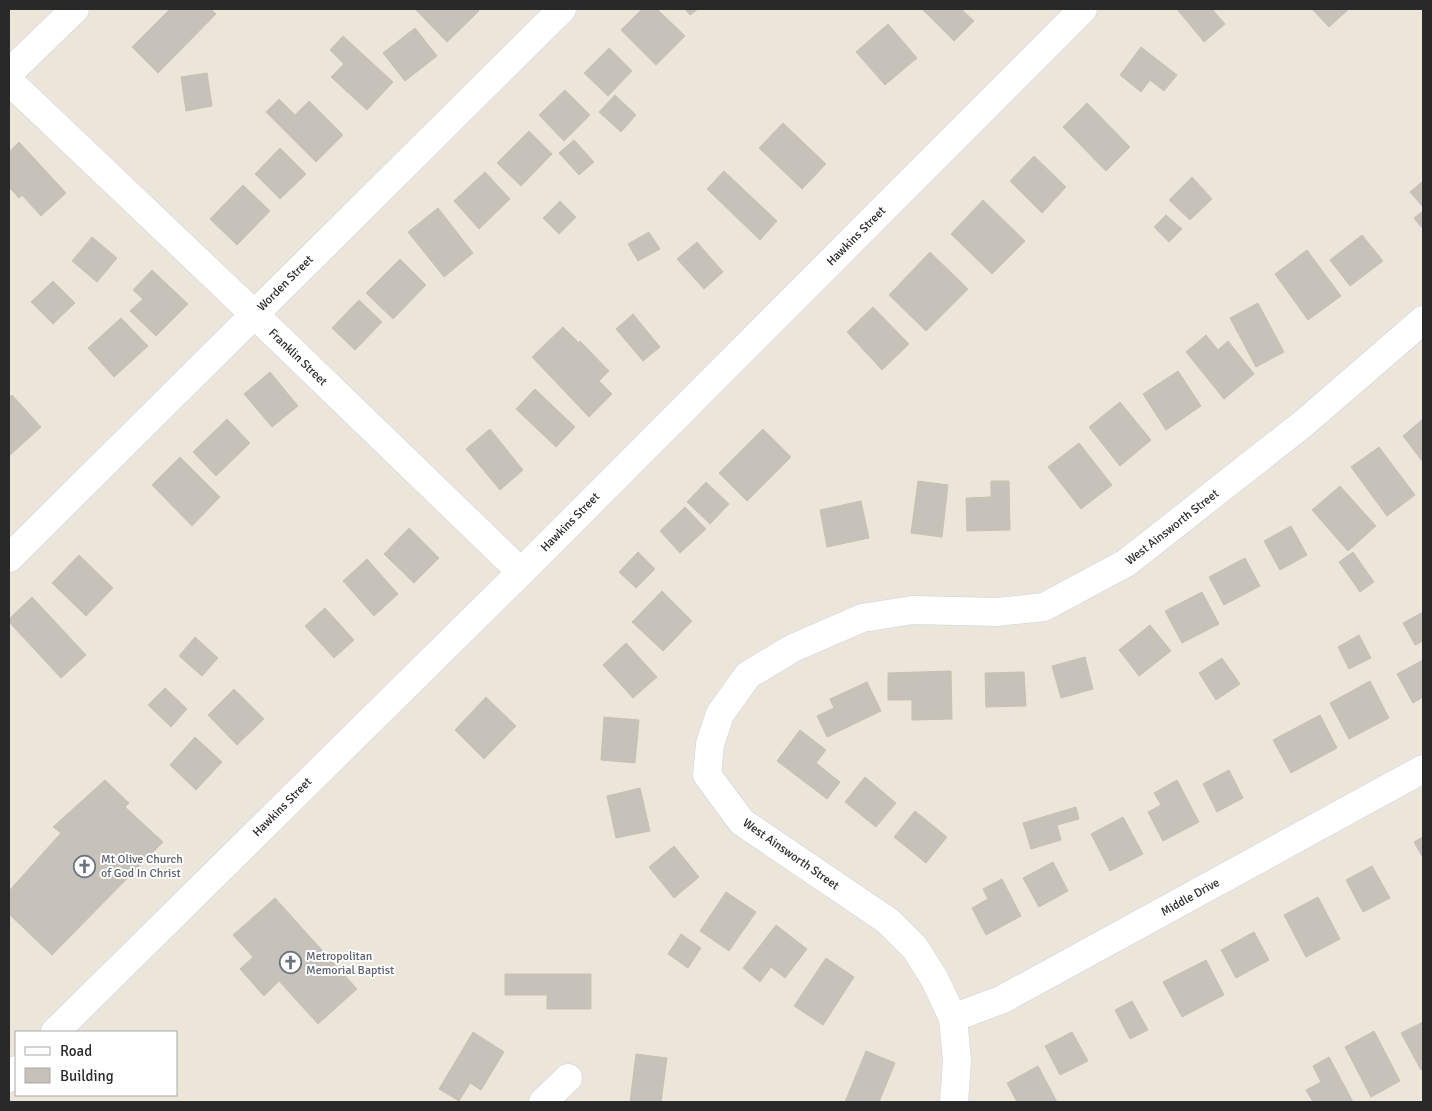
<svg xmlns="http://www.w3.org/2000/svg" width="1432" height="1111" font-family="Signika,sans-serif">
<rect width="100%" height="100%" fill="#ece5d9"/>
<!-- building -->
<g fill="#c7c2b9" stroke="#c7c1b3">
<polygon points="170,9 211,9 216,14 158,73 132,47"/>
<polygon points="415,9 477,9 479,11 447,42"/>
<polygon points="642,9 657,9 685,36 656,65 621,30"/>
<polygon points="685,9 698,9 690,15"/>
<polygon points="922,9 961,9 974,21 954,41"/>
<polygon points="1177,9 1212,9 1225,24 1204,42"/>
<polygon points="1312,9 1349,9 1329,27"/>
<polygon points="888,24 917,58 885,85 856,52"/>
<polygon points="415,28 437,56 405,81 383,53"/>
<polygon points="343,36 393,82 367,110 331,77 344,64 330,50"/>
<polygon points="1141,47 1177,75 1164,91 1150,80 1141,92 1120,75"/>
<polygon points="609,48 632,71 608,96 584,73"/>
<polygon points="207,73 212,106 186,111 181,77"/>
<polygon points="565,90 590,115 564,141 539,115"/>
<polygon points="615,95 636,115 621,132 599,112"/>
<polygon points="279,99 295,115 309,101 343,135 316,162 266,112"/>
<polygon points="1087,103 1130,147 1106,171 1063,127"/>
<polygon points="783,123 826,164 802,189 759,148"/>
<polygon points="529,131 552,154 521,186 497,163"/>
<polygon points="574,140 594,162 579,175 559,153"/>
<polygon points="19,142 66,193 41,216 22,195 19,198 9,187 9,152"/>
<polygon points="280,148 306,174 280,199 255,174"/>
<polygon points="1034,156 1066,187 1042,213 1010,181"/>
<polygon points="724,171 777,221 760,240 707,189"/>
<polygon points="485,172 510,199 479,229 454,201"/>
<polygon points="1192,177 1212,199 1190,220 1169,200"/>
<polygon points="1423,181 1423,207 1410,192"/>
<polygon points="243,185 270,211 237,245 210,219"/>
<polygon points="983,200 1025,241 992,274 951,234"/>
<polygon points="560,201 576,217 559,234 543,218"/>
<polygon points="438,208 473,253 444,277 408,232"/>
<polygon points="1423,211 1423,226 1421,227 1414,218"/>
<polygon points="1166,215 1182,229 1169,242 1154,227"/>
<polygon points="649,232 660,249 638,261 628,244"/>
<polygon points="1362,235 1383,261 1350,286 1330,260"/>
<polygon points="92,237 117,258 97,282 72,261"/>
<polygon points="697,242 723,272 704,289 677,259"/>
<polygon points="1307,250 1341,296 1308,320 1275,274"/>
<polygon points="930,252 968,289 926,331 889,295"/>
<polygon points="400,259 426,285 393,319 366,293"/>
<polygon points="152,270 188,304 156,336 130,311 143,299 133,290"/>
<polygon points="53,281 75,303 53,324 31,302"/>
<polygon points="359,300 382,322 355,350 332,328"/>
<polygon points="1258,303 1284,352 1256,367 1230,318"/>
<polygon points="873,307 909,344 882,370 847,332"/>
<polygon points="633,314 660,347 643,361 616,329"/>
<polygon points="121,318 148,346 114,377 88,348"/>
<polygon points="563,327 579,343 580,341 609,371 599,381 612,394 589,417 532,357"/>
<polygon points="1206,335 1218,350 1228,341 1254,374 1224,399 1186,352"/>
<polygon points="1178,371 1201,406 1166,430 1143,394"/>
<polygon points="270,372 298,406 272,427 244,394"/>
<polygon points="535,389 575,427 556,447 516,409"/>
<polygon points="12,395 41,427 9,456 9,398"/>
<polygon points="1120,402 1151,440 1120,466 1089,427"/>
<polygon points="227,419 250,443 216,476 193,452"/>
<polygon points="1423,419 1423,462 1403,436"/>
<polygon points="490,429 523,470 500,490 466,449"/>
<polygon points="763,429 791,457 747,501 719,473"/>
<polygon points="1079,443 1112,485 1081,509 1048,467"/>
<polygon points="1379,447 1415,495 1387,516 1351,467"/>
<polygon points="180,457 220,497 192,526 152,485"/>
<polygon points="918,481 948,485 942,537 911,533"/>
<polygon points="991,481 1009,481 1010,530 967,531 966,498 991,497"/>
<polygon points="706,482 729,504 710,524 687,502"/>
<polygon points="1340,486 1376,526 1348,551 1312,510"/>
<polygon points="861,501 869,538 827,547 820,510"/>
<polygon points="685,507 706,529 680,553 660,531"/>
<polygon points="1291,526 1307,555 1280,570 1264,541"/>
<polygon points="409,528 439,558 414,583 384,554"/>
<polygon points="638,552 655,569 636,588 619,572"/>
<polygon points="1353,552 1374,582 1360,592 1339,562"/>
<polygon points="79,555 113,588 86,616 52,583"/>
<polygon points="1245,558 1260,586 1224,605 1209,577"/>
<polygon points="367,559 398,594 374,616 343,581"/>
<polygon points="662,591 692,621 663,651 632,622"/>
<polygon points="1202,592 1219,624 1182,643 1165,611"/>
<polygon points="32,597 86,655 61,678 9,622 9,619"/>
<polygon points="325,608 354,640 334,658 305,626"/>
<polygon points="1423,612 1423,641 1415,645 1403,623"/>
<polygon points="1150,625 1171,651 1139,676 1119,650"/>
<polygon points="1359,635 1371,658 1349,669 1338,647"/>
<polygon points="195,637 218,658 202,676 179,656"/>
<polygon points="626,643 657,677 633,698 603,665"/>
<polygon points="1085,657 1093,689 1061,698 1052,666"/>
<polygon points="1222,658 1240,684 1216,700 1199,673"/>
<polygon points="1423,660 1423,697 1413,703 1397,674"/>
<polygon points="951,671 952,719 912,720 912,700 888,700 888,673"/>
<polygon points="1024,672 1026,706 986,707 985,673"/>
<polygon points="1370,681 1389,718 1349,739 1330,703"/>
<polygon points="867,682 881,711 827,737 817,716 834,708 830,699"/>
<polygon points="165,688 187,709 171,727 148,705"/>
<polygon points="234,689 264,719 237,745 208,715"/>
<polygon points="486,697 516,726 484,759 455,730"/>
<polygon points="1320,715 1337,748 1291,773 1273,740"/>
<polygon points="604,717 639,720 635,763 601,760"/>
<polygon points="800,730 826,750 816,763 840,782 827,799 777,761"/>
<polygon points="195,737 222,762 196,790 170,765"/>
<polygon points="1229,770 1243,798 1217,812 1203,784"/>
<polygon points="865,777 896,803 876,827 845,802"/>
<polygon points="105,780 129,803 125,807 163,842 52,955 9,914 9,891 61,833 53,827"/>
<polygon points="1177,780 1199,822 1163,841 1148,812 1161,805 1154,793"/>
<polygon points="640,788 650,831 616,838 607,796"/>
<polygon points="1076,807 1079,819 1057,825 1061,840 1031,849 1023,823"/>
<polygon points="915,811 947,837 926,863 894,837"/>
<polygon points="1123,817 1143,854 1110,871 1091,834"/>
<polygon points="1423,837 1423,858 1414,842"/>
<polygon points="674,846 699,877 674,898 649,867"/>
<polygon points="1053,862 1068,891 1039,907 1023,878"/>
<polygon points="1372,866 1390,898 1363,912 1346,880"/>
<polygon points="1002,879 1021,916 986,935 972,908 988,899 983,889"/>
<polygon points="726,892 756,912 729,951 700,931"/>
<polygon points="1318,897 1340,939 1306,957 1284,915"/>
<polygon points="275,898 357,989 318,1024 279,981 264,996 240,969 253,957 233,935"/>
<polygon points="776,925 807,949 785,978 771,967 760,982 743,968"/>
<polygon points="1254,932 1269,960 1236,978 1221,950"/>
<polygon points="681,934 701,948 688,968 668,954"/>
<polygon points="826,958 854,977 823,1025 794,1006"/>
<polygon points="1206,960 1224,995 1182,1017 1163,982"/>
<polygon points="505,974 591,974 591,1009 547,1009 547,995 505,995"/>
<polygon points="1132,1001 1148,1030 1130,1039 1115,1010"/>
<polygon points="1423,1022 1423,1069 1421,1070 1401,1033"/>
<polygon points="1374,1031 1400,1081 1371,1097 1345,1047"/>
<polygon points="473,1032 504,1052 481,1090 470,1083 459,1101 439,1089"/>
<polygon points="1072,1032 1088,1061 1060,1075 1045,1046"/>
<polygon points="866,1051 895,1063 879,1102 845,1102"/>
<polygon points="636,1054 667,1058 661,1102 630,1102"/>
<polygon points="1329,1057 1353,1102 1313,1102 1306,1090 1321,1082 1313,1066"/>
<polygon points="1038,1066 1057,1102 1017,1102 1007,1083"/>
</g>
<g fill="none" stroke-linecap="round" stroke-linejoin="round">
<defs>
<g id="minor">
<polyline points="9,73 75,9"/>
<polyline points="9,81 254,314 521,572"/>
<polyline points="9,558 562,9"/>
<polyline points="953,1018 1003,999 1423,769"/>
<polyline points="55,1032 521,572 1083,9"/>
<polyline points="9,1078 16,1070"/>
<polyline points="543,1102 568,1078"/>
<polyline points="954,1102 957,1061 953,1018 934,978 915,948 888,921 742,822 707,775 710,744 720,714 748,675 793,648 862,618 913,610 997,612 1044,607 1126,563 1304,423 1423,320"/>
</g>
</defs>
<!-- minor casing -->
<use href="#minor" stroke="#cfd2e3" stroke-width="29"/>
<!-- minor -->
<use href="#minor" stroke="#fff" stroke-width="28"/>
</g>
<!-- icons -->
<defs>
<symbol id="church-ring" viewBox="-11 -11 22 22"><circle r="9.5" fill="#fff" stroke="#6b7280" stroke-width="1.5"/><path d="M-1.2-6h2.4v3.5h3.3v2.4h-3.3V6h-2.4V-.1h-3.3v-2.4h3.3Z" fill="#6b7280"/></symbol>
</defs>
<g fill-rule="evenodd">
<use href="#church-ring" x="72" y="854" width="25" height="25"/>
<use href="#church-ring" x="278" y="950" width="25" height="25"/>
</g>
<g text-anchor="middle" stroke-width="4" stroke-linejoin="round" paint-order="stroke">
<!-- street labels -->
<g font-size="12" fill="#292929" stroke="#fff">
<text transform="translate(856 236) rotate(-45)" y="4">Hawkins Street</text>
<text transform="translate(285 283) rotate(-45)" y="4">Worden Street</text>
<text transform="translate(298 357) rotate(44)" y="4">Franklin Street</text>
<text transform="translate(570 522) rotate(-45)" y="4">Hawkins Street</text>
<text transform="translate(1172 527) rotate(-38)" y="4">West Ainsworth Street</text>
<text transform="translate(282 807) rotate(-45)" y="4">Hawkins Street</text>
<text transform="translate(791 854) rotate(35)" y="4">West Ainsworth Street</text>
<text transform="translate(1190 897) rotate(-29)" y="4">Middle Drive</text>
</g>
<!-- worship labels -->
<g font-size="12" fill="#5b616d" stroke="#fff" text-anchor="start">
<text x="101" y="863">Mt Olive Church<tspan x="101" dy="14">of God In Christ</tspan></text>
<text x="306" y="960">Metropolitan<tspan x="306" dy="14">Memorial Baptist</tspan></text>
</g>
</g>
<!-- border -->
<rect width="1432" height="1111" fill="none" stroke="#292929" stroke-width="20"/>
<!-- legend -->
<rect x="15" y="1031" width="162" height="65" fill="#ffffff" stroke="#a9a9a9"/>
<rect x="25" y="1047" width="25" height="8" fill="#ffffff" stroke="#a9a9a9"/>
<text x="60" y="1056" font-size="15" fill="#292929">Road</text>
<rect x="25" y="1068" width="25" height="15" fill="#c7c2b9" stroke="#a9a9a9"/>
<text x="60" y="1081" font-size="15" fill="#292929">Building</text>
</svg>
